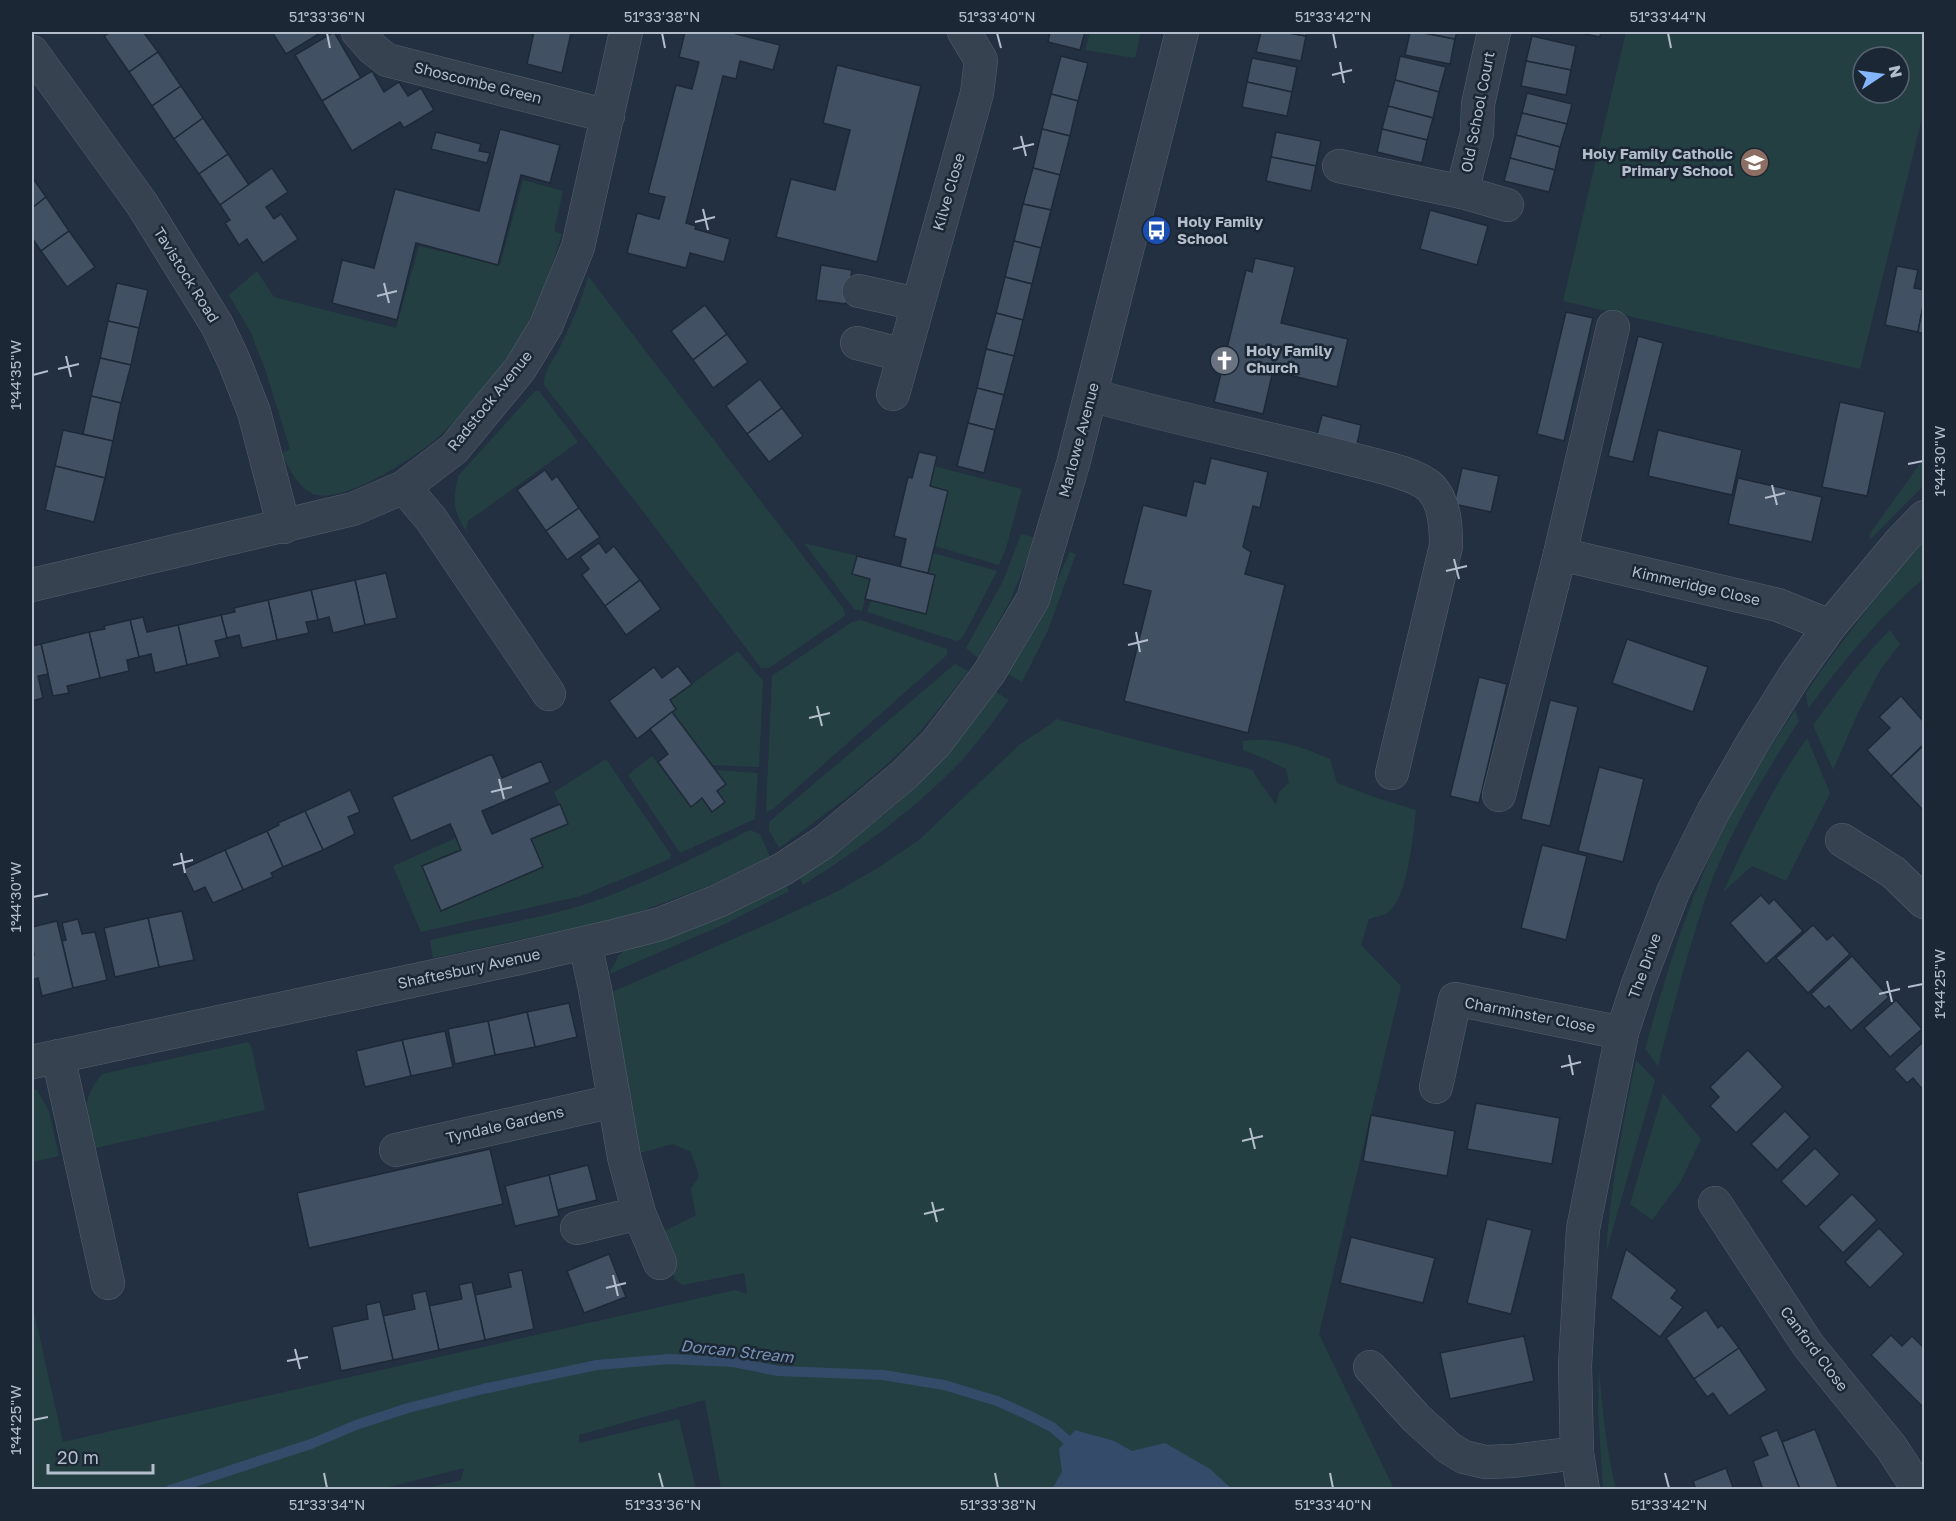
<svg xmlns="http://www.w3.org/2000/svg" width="1956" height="1521" font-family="'Golos Text',sans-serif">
<rect width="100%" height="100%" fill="#223041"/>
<!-- green -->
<g fill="#243f42" fill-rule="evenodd">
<polygon points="1090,32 1141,32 1135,58 1085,50"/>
<path d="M1626 32H1924V110L1860 369 1563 301ZM1863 57H1899V93H1863Z"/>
<path d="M523 180 563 191 554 231 562 234C550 272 538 310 516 344 496 376 471 405 444 432 422 453 341 508 311 493 296 485 290 468 281 454L290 449 265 369 251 333 229 295 257 271 274 297 396 328 419 246 500 265Z"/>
<path d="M588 276 843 608 845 616 769 668H761L642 510 544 385C543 371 554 359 560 347 571 324 582 301 588 276Z"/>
<path d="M535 391H539L578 442 468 521 466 529 469 535C454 515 451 499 459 475Z"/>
<polygon points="1924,458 1924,485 1871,539 1869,535"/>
<polygon points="934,466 1022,489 1006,548 999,565 935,546 948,491 930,486"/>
<polygon points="1021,534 1036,538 1010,601 978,658 966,648 1003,581"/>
<path d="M1924 539V578C1880 616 1842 662 1808 709L1806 693C1842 639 1883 589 1924 539Z"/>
<polygon points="804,543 857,556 853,574 870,579 862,611 854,609"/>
<polygon points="1070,552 1076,554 1048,630 1022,682 1008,674 1038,621"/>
<polygon points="933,553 997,571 966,631 961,639 956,641 867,612 871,600 926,613 935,575 928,573"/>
<polygon points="861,620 947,649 947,655 773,809 766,812 772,676 852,622"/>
<path d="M1890 630 1900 644 1880 670 1858 713 1833 770 1813 725C1837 692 1861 659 1890 630Z"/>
<polygon points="738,651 763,681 759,767 712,765 672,712 676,709 670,700"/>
<path d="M955 664 968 671C950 694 932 719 912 740 872 781 825 814 779 848L769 830V822Z"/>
<path d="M996 692 1009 700C994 720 980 740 963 759 917 808 860 849 803 885L798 875C845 846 890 814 928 773 952 748 974 719 996 692Z"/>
<path d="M1795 710 1799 721C1764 775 1728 834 1707 894 1688 950 1673 1008 1658 1066L1645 1049C1668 967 1694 883 1734 808 1752 774 1774 742 1795 710Z"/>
<path d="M1056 719 1253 770C1258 783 1269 792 1276 805L1279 792 1289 783 1286 769 1268 760 1243 750V741C1274 736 1302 747 1330 759L1337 783 1374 797 1416 810C1413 835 1408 900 1387 913 1382 916 1374 917 1369 919L1361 945 1401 986 1319 1334 1394 1489H721L705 1400 579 1435V1443L679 1419 696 1489H423L461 1480 464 1468 381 1489H32V1303L63 1442 735 1290 747 1294 744 1273 683 1285 675 1280 661 1233 696 1215 691 1189 699 1176 691 1152 673 1144 636 1154 612 992 772 922 836 892 881 866 920 839 1019 745 1051 724Z"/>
<path d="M1807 738 1830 793 1786 881 1752 866 1723 892C1748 839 1773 786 1807 738Z"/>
<polygon points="652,756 690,806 702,798 712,812 725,802 717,791 726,784 716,770 758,773 755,819 680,853 628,775"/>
<polygon points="606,759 671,855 670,859 581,896 421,932 393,866 456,838 461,850 422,866 441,911 542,867 531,839 568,824 554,792"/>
<path d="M750 830 760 834 770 857 709 886 625 917 433 958 430 940C477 929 526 921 573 908 634 890 693 858 750 830Z"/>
<polygon points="786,884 789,891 723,925 609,974 619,955 627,949"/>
<path d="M248 1042 251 1045 265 1110 91 1149C86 1115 79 1103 102 1074Z"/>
<path d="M1636 1060 1655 1080 1606 1253C1610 1188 1623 1124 1636 1060Z"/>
<polygon points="32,1089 37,1090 49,1111 59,1156 32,1162"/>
<polygon points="1663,1093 1701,1139 1681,1181 1652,1220 1630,1204"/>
<path d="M1599 1366C1602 1408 1606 1449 1616 1489H1603L1598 1410Z"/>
</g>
<!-- water -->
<polygon fill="#344b69" points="1075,1430 1114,1441 1132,1451 1165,1443 1210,1469 1232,1489 1052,1489 1062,1472 1059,1449"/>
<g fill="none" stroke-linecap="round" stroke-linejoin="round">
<!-- stream -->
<polyline stroke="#344b69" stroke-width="10" points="170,1490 311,1444 356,1425 408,1408 483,1389 597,1365 669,1359 733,1362 778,1371 883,1375 944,1385 997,1401 1026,1414 1052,1427 1067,1440 1075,1452"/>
</g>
<!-- building -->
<g fill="#415063" stroke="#1e2937" stroke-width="1.5">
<polygon points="111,32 147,32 144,33 158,52 129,72 104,36"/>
<polygon points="272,32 322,32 286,54"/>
<polygon points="334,32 361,78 322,101 295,55"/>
<polygon points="534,32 571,33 562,73 527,64"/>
<polygon points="685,32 737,32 736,34 780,45 773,70 740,61 736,79 723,76 686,223 696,226 695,229 730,239 724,262 690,253 686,268 627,253 637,213 659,219 665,197 648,193 676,85 692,89 699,62 679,57"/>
<polygon points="1050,32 1085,32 1080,50 1048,42"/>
<polygon points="1261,32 1283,32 1306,36 1301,61 1256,52"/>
<polygon points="1283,32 1307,32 1306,36"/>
<polygon points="1410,32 1419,32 1455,39 1450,64 1405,55"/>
<polygon points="1419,32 1457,32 1455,39"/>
<polygon points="1574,32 1601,32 1600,37"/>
<polygon points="1532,36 1576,46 1571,70 1526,61"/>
<polygon points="158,52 181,86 152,106 129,72"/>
<polygon points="1061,56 1088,63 1078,101 1051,94"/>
<polygon points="1400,56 1446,67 1439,92 1395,80"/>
<polygon points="1252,58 1297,67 1292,92 1247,82"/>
<polygon points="1526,61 1571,70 1566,95 1521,86"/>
<polygon points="837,65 921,86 877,262 776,237 791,179 835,190 850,130 823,123"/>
<polygon points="372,71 384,92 399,82 408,96 421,88 434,110 404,128 400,122 352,151 322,101"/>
<polygon points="1395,80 1439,92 1433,118 1388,106"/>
<polygon points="1247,82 1292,92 1287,116 1242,107"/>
<polygon points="181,86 203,118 174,139 152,106"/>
<polygon points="1527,93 1572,104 1567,124 1522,113"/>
<polygon points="1051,94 1078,101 1070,136 1042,129"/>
<polygon points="1388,106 1433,118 1427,140 1382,129"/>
<polygon points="1522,113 1567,124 1560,147 1516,135"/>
<polygon points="203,118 228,154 199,174 174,139"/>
<polygon points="500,129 560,145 550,183 521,175 498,265 416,243 397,320 332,303 342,260 374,268 395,189 479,211"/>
<polygon points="1042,129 1070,136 1060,175 1033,168"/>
<polygon points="1382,129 1427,140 1422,163 1377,152"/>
<polygon points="436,132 481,144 479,151 490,153 487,163 431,149"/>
<polygon points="1276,132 1321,141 1316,166 1271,157"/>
<polygon points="1516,135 1560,147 1555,170 1510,158"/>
<polygon points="228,154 249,185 220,205 199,174"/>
<polygon points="1271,157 1316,166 1311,191 1266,181"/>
<polygon points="1510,158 1555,170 1549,192 1504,181"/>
<polygon points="272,168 288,192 266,207 274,219 281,214 298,239 263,263 247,239 239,245 225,223 230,220 220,205"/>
<polygon points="1033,168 1060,175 1051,210 1023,204"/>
<polygon points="32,177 46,197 32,208"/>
<polygon points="46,197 69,231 41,251 32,238 32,208"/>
<polygon points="1023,204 1051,210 1041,248 1014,241"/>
<polygon points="1430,210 1488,226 1477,265 1420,249"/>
<polygon points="69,231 95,267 67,287 41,251"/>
<polygon points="1014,241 1041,248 1032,284 1005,277"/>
<polygon points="1255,258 1295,267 1281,323 1348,339 1337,387 1273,371 1263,414 1214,402 1246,270 1252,272"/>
<polygon points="821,265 852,270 846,304 816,300"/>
<polygon points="1897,266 1918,270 1914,288 1924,290 1924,301 1918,332 1885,325"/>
<polygon points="1005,277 1032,284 1023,320 996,313"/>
<polygon points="117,283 148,290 139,328 108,321"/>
<polygon points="1924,301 1924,334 1918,332"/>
<polygon points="705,305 727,334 693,360 671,331"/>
<polygon points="1566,312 1593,318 1564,441 1537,434"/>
<polygon points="996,313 1023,320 1014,356 986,349"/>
<polygon points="108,321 139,328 131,365 100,358"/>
<polygon points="727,334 748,362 713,388 693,360"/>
<polygon points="1638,336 1663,343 1633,462 1608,456"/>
<polygon points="986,349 1014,356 1004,395 977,388"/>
<polygon points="100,358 131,365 121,403 91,396"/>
<polygon points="760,379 782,408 747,434 726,406"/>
<polygon points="977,388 1004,395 995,430 968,423"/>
<polygon points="91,396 121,403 113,441 83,434"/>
<polygon points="1840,402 1885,412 1867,496 1822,487"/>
<polygon points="782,408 803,436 769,462 747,434"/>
<polygon points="1322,415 1361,425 1357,445 1317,435"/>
<polygon points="968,423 995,430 984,473 957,466"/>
<polygon points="63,430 113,441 105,478 55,466"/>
<polygon points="1658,430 1742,450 1732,495 1648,476"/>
<polygon points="919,452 937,456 930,486 948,491 928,573 900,567 906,539 894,536 908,477 912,478"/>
<polygon points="1211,458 1268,472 1260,508 1253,506 1243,547 1251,552 1245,574 1285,585 1248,733 1124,701 1151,591 1123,584 1143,505 1186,516 1194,481 1205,484"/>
<polygon points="55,466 105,478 94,522 45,510"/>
<polygon points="1462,468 1499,476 1491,512 1454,504"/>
<polygon points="545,470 552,480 557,476 579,508 546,531 517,490"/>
<polygon points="1738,478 1822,497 1812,542 1728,524"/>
<polygon points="579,508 600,537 567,560 546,531"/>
<polygon points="599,543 606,553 614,546 640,580 605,606 582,575 589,569 580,557"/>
<polygon points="857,556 935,575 926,614 865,599 870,579 852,574"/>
<polygon points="386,573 397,618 365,625 355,580"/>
<polygon points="355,580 365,625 333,633 329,617 318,620 311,590"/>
<polygon points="640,580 661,609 626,635 605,606"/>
<polygon points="311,590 318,620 306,622 309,633 277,640 268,600"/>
<polygon points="268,600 277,640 242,648 239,635 227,638 221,615 235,612 234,608"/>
<polygon points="221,615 227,638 215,641 220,657 187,665 178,625"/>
<polygon points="143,617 147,632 178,625 187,665 155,673 151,654 139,657 130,620"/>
<polygon points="130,620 139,657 127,660 129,671 100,678 89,632 105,629 104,626"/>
<polygon points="89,632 100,678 67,686 69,693 53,696 41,644"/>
<polygon points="1627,639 1708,667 1693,712 1612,683"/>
<polygon points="41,644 48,674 38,676 43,698 32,701 32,646"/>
<polygon points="678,666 692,684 670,700 676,709 637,739 609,701 654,667 662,678"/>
<polygon points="1479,677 1507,684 1479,803 1450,796"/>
<polygon points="1901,696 1924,722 1924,744 1891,776 1867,750 1890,728 1879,717"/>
<polygon points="1550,700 1578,707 1550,826 1521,819"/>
<polygon points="672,712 726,784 717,791 725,802 712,812 702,798 691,807 658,762 668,754 650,729"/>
<polygon points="1922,747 1924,749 1924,811 1891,776"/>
<polygon points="492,754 502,778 541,761 550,782 482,811 492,834 560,804 568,824 531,839 543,867 441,911 422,866 461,850 453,830 450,824 411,841 392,797"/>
<polygon points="1599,767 1644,779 1623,862 1578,851"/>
<polygon points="350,790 360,812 348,817 355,834 323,850 305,811"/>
<polygon points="305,811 323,850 283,867 267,831 279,825 278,823"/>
<polygon points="267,831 283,867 271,873 273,877 243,890 225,850"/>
<polygon points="1542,845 1587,856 1566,940 1521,928"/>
<polygon points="225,850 243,890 213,903 205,887 194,892 183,869"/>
<polygon points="1761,895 1769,904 1774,899 1803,931 1766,964 1730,923"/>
<polygon points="182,911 194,960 159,967 148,918"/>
<polygon points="148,918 159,967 115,977 104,928"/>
<polygon points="78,919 82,934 95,932 107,980 73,988 62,941 66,940 62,923"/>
<polygon points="57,921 73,988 42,996 38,978 32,980 32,955 34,955 32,945 32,927"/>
<polygon points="1813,925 1827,940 1833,935 1850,954 1808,993 1776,958"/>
<polygon points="1852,956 1889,997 1851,1031 1829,1006 1825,1009 1811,994"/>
<polygon points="1896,1000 1922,1029 1890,1057 1864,1028"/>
<polygon points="569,1003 577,1037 535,1047 527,1012"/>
<polygon points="527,1012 535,1047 495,1055 488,1021"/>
<polygon points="488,1021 495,1055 455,1064 448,1029"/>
<polygon points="445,1031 453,1067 411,1076 402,1040"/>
<polygon points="402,1040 411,1076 365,1087 356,1051"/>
<polygon points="1924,1041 1924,1091 1913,1078 1907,1083 1894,1069"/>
<polygon points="1748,1050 1783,1087 1736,1133 1710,1106 1719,1097 1710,1087"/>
<polygon points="1476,1103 1560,1118 1552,1164 1467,1149"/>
<polygon points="1785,1111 1810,1137 1777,1170 1751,1144"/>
<polygon points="1371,1115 1455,1131 1447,1176 1363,1161"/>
<polygon points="1815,1148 1840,1174 1806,1207 1781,1181"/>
<polygon points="490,1149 503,1204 309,1248 297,1193"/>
<polygon points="588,1165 597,1200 557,1210 549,1175"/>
<polygon points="549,1175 559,1216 515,1226 505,1186"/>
<polygon points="1852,1194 1877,1220 1843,1253 1818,1227"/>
<polygon points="1487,1219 1532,1230 1511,1314 1467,1303"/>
<polygon points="1879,1228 1904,1254 1870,1288 1845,1262"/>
<polygon points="1351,1237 1435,1258 1423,1303 1340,1283"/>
<polygon points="1626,1249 1677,1290 1671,1298 1683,1307 1660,1337 1611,1298"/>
<polygon points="609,1254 626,1297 584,1313 567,1271"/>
<polygon points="522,1270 534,1329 485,1340 475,1295 511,1287 508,1273"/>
<polygon points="472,1282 485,1340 439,1350 429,1306 462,1299 459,1285"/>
<polygon points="426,1291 439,1350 393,1360 383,1316 415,1309 412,1294"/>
<polygon points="380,1302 393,1360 341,1371 332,1327 368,1319 366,1305"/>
<polygon points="1706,1310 1718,1328 1722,1325 1739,1348 1694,1379 1666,1338"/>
<polygon points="1891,1335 1902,1346 1912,1336 1924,1348 1924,1408 1871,1355"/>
<polygon points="1524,1336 1534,1381 1450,1399 1440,1353"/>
<polygon points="1739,1348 1767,1390 1729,1416 1713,1393 1707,1397 1694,1379"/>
<polygon points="1815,1429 1838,1487 1831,1490 1800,1490 1782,1442"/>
<polygon points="1777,1430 1782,1442 1800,1490 1763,1490 1753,1461 1768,1455 1760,1437"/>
<polygon points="1726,1468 1734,1490 1696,1490 1693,1481"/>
</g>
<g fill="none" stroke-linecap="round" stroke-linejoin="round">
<defs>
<g id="minor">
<polyline points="358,32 373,49 387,60 608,116"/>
<polyline points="32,52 142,204 217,325 234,361 254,412 284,527"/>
<polyline points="1339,166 1462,192 1507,205"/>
<polyline points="1462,192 1477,133 1478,104 1494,32"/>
<polyline points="859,291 917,304"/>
<polyline points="857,343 903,355"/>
<polyline points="893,394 977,93 981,60 964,32"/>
<path d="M1091 395C1176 419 1262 436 1347 458 1369 464 1418 473 1432 489 1445 504 1446 527 1446 546L1392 773"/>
<polyline points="404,487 431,519 549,694"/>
<polyline points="1560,554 1778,605 1830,626"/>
<polyline points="32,585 353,509 404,487 454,449 520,369 546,326 578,247 626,32"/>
<polyline points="1499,795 1560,554 1613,327"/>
<polyline points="1842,840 1893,872 1924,902"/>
<polyline points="585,943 595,989 624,1157 639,1213 660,1263"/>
<polyline points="58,1056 108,1283"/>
<polyline points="32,1062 519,958 614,936 660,924 718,901 783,869 824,842 904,775 936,743 989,673 1033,599 1073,464 1182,32"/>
<polyline points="1436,1087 1455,999 1622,1033"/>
<polyline points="396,1150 614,1101"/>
<polyline points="1715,1203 1808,1345 1891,1447 1919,1490"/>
<polyline points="577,1228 639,1213"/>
<polyline points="1370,1367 1416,1418 1449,1448 1464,1457 1485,1462 1513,1461 1577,1453"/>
<polyline points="1583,1490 1577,1453 1575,1365 1583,1229 1622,1033 1638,984 1673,892 1713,812 1753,742 1795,675 1830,626 1901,541 1924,517"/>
</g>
</defs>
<!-- minor casing -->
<use href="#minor" stroke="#55606e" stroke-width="34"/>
<!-- minor -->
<use href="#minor" stroke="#374250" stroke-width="33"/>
</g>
<!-- ticks -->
<path fill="none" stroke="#b3bdcb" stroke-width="2" d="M327 33 330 48M662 33 665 48M997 33 1001 48M1333 33 1336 48M1668 33 1671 48M1340 62 1344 83M1332 75 1352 70M1021 136 1026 156M1013 149 1034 144M703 209 708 230M695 222 715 217M384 283 389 303M377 296 397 291M66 356 71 377M58 369 79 364M33 375 48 371M1908 464 1923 461M1772 485 1777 505M1765 498 1785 493M1454 559 1459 579M1446 571 1467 566M1136 632 1140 652M1128 645 1148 640M817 706 822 726M809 718 830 713M499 779 504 799M491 792 512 787M181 853 185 873M173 865 193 860M33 897 48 894M1887 981 1892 1002M1908 987 1923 984M1879 994 1900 989M1569 1055 1573 1075M1561 1067 1581 1062M1250 1128 1255 1149M1242 1141 1263 1136M932 1202 937 1222M924 1214 944 1209M613 1275 618 1296M606 1288 626 1283M295 1349 300 1369M287 1361 308 1357M33 1420 48 1417M324 1473 327 1488M659 1473 663 1488M995 1473 998 1488M1330 1473 1333 1488M1665 1473 1669 1488"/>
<!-- icons -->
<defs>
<symbol id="school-disc" viewBox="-11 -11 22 22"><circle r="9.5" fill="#8d6e63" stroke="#1c2735"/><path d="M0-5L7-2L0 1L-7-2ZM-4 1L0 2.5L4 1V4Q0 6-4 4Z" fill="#fff"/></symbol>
<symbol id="bus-disc" viewBox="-11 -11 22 22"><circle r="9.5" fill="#1a4fb4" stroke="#1c2735"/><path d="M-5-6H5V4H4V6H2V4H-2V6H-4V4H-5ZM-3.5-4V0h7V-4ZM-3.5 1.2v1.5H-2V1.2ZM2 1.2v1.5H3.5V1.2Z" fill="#fff"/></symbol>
<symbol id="church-disc" viewBox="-11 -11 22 22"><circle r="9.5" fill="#6b7280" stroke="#1c2735"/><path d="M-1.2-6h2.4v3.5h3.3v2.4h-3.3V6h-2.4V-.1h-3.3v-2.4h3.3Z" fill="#fff"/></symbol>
</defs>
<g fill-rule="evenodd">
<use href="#school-disc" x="1738" y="146" width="33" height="33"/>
<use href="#bus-disc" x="1140" y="214" width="33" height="33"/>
<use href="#church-disc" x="1208" y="344" width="33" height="33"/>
</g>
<g text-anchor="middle" stroke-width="5" stroke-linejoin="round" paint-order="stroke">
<!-- street labels -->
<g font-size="15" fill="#b3bdcb" stroke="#1c2735">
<text transform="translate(478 83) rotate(14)" y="5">Shoscombe Green</text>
<text transform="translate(1478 112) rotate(-79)" y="5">Old School Court</text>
<text transform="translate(949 192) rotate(-74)" y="5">Kilve Close</text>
<text transform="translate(186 275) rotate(58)" y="5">Tavistock Road</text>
<text transform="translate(490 401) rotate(-51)" y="5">Radstock Avenue</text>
<text transform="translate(1079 440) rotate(-75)" y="5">Marlowe Avenue</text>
<text transform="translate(1696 586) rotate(13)" y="5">Kimmeridge Close</text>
<text transform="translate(1645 966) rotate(-70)" y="5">The Drive</text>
<text transform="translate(469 969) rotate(-12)" y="5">Shaftesbury Avenue</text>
<text transform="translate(1530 1015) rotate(11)" y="5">Charminster Close</text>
<text transform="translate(505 1125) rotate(-13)" y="5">Tyndale Gardens</text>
<text transform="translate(1814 1349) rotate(53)" y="5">Canford Close</text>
</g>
<!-- poi labels -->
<g font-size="15" font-weight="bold" fill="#b3bdcb" stroke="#1c2735" text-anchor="start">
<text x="1733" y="159" text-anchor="end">Holy Family Catholic<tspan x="1733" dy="17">Primary School</tspan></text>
<text x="1177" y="227">Holy Family<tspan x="1177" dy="17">School</tspan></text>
<text x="1246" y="356">Holy Family<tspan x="1246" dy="17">Church</tspan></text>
</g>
<!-- water labels -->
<g font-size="16" font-style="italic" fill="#7893b5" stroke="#1c2735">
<text transform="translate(737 1351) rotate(6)" y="6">Dorcan Stream</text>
</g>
</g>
<!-- border -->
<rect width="1956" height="1521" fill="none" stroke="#1c2735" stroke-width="66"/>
<!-- north arrow -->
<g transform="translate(1881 75) rotate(77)"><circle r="28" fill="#1c2735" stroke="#586371" stroke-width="1.5"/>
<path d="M0-4.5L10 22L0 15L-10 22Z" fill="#84b6ff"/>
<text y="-9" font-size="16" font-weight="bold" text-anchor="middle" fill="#b3bdcb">N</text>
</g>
<!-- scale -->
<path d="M48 1464v9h105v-9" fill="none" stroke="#b3bdcb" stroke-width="3"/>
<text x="57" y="1464" font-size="18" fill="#b3bdcb" stroke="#1c2735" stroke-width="4.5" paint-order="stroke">20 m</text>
<rect x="33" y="33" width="1890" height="1455" fill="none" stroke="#b3bdcb" stroke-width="2"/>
<g font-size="15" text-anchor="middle" fill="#b3bdcb">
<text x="327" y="22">51°33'36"N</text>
<text x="662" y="22">51°33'38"N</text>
<text x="997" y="22">51°33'40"N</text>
<text x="1333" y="22">51°33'42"N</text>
<text x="1668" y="22">51°33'44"N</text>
<text transform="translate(16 375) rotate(-90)" y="5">1°44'35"W</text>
<text transform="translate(1940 461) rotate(-90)" y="5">1°44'30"W</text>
<text transform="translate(16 897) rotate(-90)" y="5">1°44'30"W</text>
<text transform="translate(1940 984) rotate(-90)" y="5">1°44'25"W</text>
<text transform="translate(16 1420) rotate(-90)" y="5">1°44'25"W</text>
<text x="327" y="1510">51°33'34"N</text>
<text x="663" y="1510">51°33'36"N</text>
<text x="998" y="1510">51°33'38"N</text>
<text x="1333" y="1510">51°33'40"N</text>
<text x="1669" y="1510">51°33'42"N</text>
</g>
</svg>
